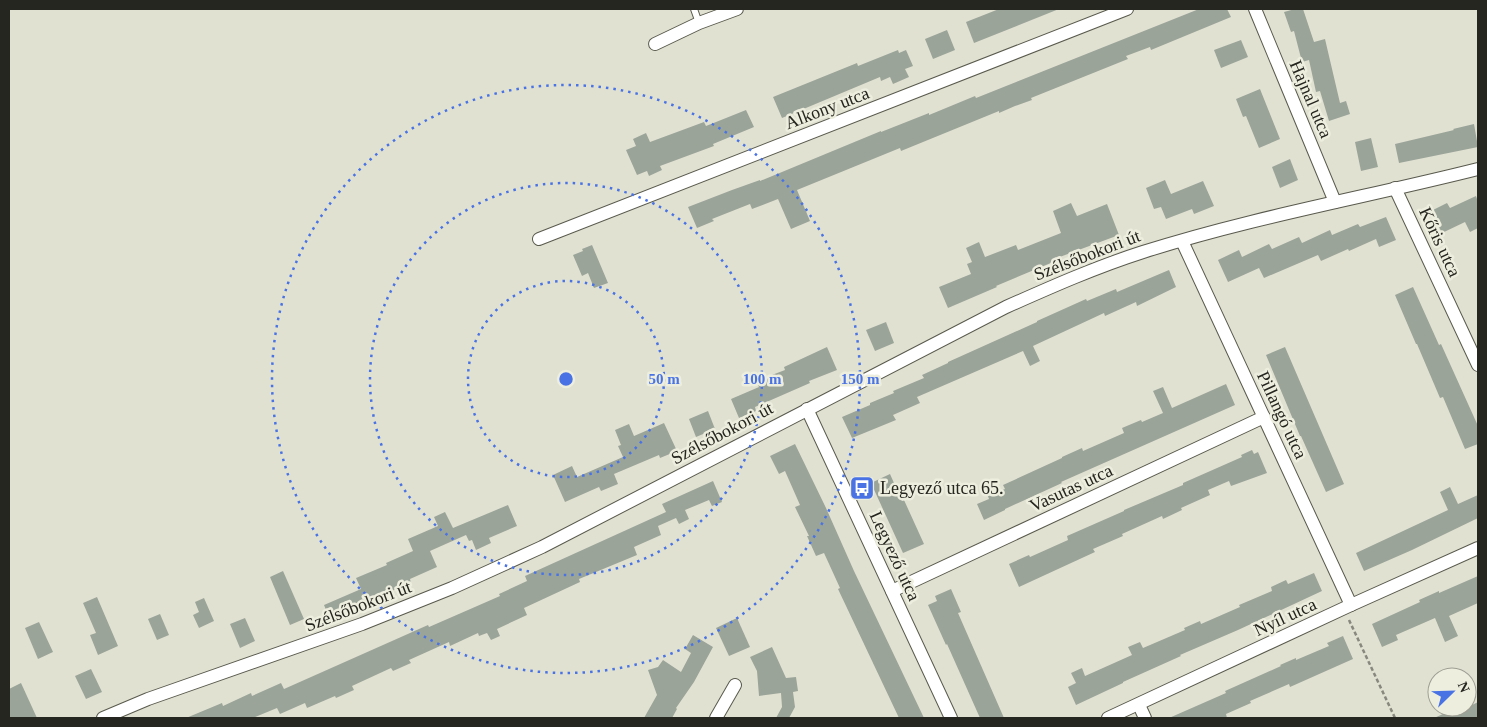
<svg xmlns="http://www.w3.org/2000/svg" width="1487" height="727" font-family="Georgia,serif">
<rect width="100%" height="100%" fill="#e1e1d2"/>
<!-- building -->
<g fill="#9ba499">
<polygon points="999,9 1059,9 974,43 966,22"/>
<polygon points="1199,9 1227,9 1231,17 1151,50 1150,47 1126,56 1128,59 1031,98 1032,100 1015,106 999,113 999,111 901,151 900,148 797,190 810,221 791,229 778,199 752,209 750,204 712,219 714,221 697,228 688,207 732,190 760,180 760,181 881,131 881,132 929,113 929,115 975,96 976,98"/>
<polygon points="1295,9 1303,9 1314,42 1325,39 1340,103 1346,101 1350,114 1329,121 1320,91 1316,92 1309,60 1302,62 1294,31 1291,32 1284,12"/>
<polygon points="947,30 955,50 933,59 925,39"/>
<polygon points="1241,40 1248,57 1221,68 1214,50"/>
<polygon points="898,50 899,53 906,50 913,66 905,69 909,77 893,84 890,77 881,81 880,77 782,118 773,97 857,63 858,66"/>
<polygon points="1260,89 1280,139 1259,148 1246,116 1243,117 1236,99"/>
<polygon points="746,110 754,127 713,144 714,146 660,166 662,170 649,176 647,171 637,175 626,150 636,146 633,139 646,133 650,142 704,122 706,126"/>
<polygon points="1474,124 1478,147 1399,163 1395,144 1454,130 1453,129"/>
<polygon points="1371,138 1378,167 1361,171 1355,142"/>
<polygon points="1290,159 1298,180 1280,188 1272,167"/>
<polygon points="1165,180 1171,194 1203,181 1214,206 1194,214 1192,209 1166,219 1161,207 1154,209 1146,188"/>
<polygon points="1476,196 1478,202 1478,228 1470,232 1465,222 1442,233 1431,211 1447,203 1450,208"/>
<polygon points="1071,203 1077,216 1107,204 1119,235 1057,258 1058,260 996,286 997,287 948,308 939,287 971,274 967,264 972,262 966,248 979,242 985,257 1016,245 1018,250 1061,233 1053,211"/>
<polygon points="1386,217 1396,240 1379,247 1376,239 1349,251 1348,249 1321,261 1318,255 1264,278 1259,268 1228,282 1218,260 1239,250 1242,257 1269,244 1272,249 1299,237 1302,243 1330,230 1332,235 1358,224 1360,227"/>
<polygon points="592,245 608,283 594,288 588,273 582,276 573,255 583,251 582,249"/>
<polygon points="1169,270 1176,287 1137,306 1136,302 1105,316 1104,313 1033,346 1040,361 1030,366 1023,351 917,397 920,403 893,415 896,420 852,438 842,417 870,405 870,403 894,393 893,391 924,378 922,375 948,363 948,362 1037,322 1037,321 1086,299 1087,301 1116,289 1117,292"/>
<polygon points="1413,287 1439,345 1441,344 1478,426 1478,444 1465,449 1443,397 1440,398 1417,344 1416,344 1395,295"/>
<polygon points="886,322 894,343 875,351 866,330"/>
<polygon points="827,347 837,370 809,381 810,383 755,407 756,411 739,418 731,399 759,387 756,381 785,370 784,367"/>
<polygon points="1285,347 1344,484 1326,492 1301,436 1300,436 1266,355"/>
<polygon points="1226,384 1235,405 1061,482 1062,483 1005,509 1005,510 984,520 977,504 989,499 988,496 1005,489 1003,485 1062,458 1062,457 1082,448 1083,451 1124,433 1122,428 1141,420 1142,422 1163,413 1153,391 1163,387 1172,408"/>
<polygon points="708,411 715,429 696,437 689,419"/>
<polygon points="664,423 677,451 660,458 659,455 614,474 618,484 601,491 599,487 565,502 553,475 572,466 577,477 623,457 618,446 621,445 615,430 629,424 634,436"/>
<polygon points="795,444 826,508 854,571 924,718 899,718 838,589 840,588 824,553 816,556 807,536 809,536 795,507 800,505 785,471 779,474 770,456"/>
<polygon points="1252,450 1254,454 1258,452 1267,473 1231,486 1229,481 1208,490 1210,495 1181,508 1182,510 1163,519 1162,516 1122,534 1123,536 1093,549 1095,552 1019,587 1009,564 1029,555 1030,557 1068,540 1067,536 1124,511 1124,510 1183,485 1183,483 1242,457 1241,455"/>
<polygon points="890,474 902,501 904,500 924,544 903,553 871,483"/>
<polygon points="713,481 722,502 712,506 709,500 685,510 689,519 679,524 676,518 658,526 661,535 634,547 637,555 579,579 580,582 524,608 527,615 497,629 500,636 491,640 487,633 479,636 478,633 450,646 449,642 409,660 411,663 393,671 391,668 352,686 354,690 336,698 335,696 307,708 305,703 280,714 277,708 253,718 186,718 222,703 223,706 251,693 252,696 281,683 284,689 428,625 429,627 468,610 500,596 499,594 527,581 525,576 666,512 662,504"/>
<polygon points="1450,487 1458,504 1478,495 1478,518 1412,550 1364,571 1356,553 1448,510 1440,492"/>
<polygon points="508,505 517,526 489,538 491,543 476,550 472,540 469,541 466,535 430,551 437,567 410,579 411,583 329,617 324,605 361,589 356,578 387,565 386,563 413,551 408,539 438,526 434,517 445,512 453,528"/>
<polygon points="283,571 304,619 290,625 270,577"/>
<polygon points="1314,573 1322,591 1238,630 1180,655 1181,656 1123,682 1123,683 1076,705 1068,687 1076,683 1071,673 1082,668 1085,676 1132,655 1128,647 1140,642 1143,648 1185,630 1184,628 1200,621 1201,624 1240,607 1239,605 1272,591 1271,587 1286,580 1288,584"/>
<polygon points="1478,576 1478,603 1449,616 1458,636 1445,642 1435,618 1396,635 1398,640 1382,647 1372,624 1420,602 1419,600 1439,591 1439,593"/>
<polygon points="951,589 961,612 958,613 1004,718 980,718 947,644 946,645 928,605 937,601 935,596"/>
<polygon points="97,597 118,646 98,655 90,635 96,633 83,603"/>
<polygon points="204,598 214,621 199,628 193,615 199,612 195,602"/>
<polygon points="160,614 169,635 157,640 148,619"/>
<polygon points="245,618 255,641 240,648 230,624"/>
<polygon points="737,618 750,647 729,656 716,628"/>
<polygon points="39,622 53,652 38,659 25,628"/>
<polygon points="693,635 713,647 694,682 676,708 677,709 672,718 644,718 657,695 648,670 658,667 663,660 681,672 691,653 685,649"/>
<polygon points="1343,636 1353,659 1290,687 1289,684 1250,701 1251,703 1226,714 1227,718 1169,718 1226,693 1225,691 1281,666 1280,665 1296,658 1296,660 1329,646 1327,643"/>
<polygon points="772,647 786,678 796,677 798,691 793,692 795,707 789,718 776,718 782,707 781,693 759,696 757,671 750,657"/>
<polygon points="91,669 102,692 86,699 75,676"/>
<polygon points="21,683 37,718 9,718 9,689"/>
<polygon points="1478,702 1478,718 1434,718 1459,707 1468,707"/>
</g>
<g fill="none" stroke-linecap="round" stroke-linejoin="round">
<defs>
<polyline id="lane" points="694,9 699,23"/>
<g id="street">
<polyline points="1255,9 1335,202"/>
<polyline points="655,44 699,23 737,9"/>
<polyline points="1395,188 1478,365"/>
<polyline points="539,239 1127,9"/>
<polyline points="1182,241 1351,605"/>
<polyline points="807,409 951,718"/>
<polyline points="892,591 1264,417"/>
<polyline points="1139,705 1145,718"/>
<path d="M103 718 148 699 362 624 452 588 542 547 1006 307C1051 287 1096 267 1143 252 1253 217 1367 197 1478 169"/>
<polyline points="716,718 735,685"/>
<polyline points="1108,718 1351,605 1478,548"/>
</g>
</defs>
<!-- lane casing -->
<use href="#lane" stroke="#59594d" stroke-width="8"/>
<!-- street casing -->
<use href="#street" stroke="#59594d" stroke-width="14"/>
<!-- path -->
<polyline stroke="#88887e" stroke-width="2.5" stroke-dasharray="4 2.5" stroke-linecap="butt" points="1349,620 1395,718"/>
<!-- lane -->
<use href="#lane" stroke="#fff" stroke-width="6"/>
<!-- street -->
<use href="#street" stroke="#fff" stroke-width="12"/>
</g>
<!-- distance rings -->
<g fill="none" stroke="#4973e5" stroke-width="2.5" stroke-dasharray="2.5 5">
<circle cx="566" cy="379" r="98"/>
<circle cx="566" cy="379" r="196"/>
<circle cx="566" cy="379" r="294"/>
</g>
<!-- icons -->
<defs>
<symbol id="bus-square" viewBox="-11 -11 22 22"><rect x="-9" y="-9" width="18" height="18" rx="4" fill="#4973e5" stroke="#eeeedf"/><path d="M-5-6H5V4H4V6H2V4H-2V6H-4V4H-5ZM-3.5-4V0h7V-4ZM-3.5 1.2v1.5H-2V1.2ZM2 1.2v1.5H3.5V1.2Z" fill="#fff"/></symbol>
</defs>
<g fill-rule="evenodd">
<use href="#bus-square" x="848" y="474" width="28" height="28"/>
</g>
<g text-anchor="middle" stroke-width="5" stroke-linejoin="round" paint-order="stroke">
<!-- street labels -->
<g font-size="18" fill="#262620" stroke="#eeeedf">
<text transform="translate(1311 99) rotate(67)" y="6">Hajnal utca</text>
<text transform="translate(827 108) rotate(-21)" y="6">Alkony utca</text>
<text transform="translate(1440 242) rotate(65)" y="6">Kőris utca</text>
<text transform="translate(1087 255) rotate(-21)" y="6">Szélsőbokori út</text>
<text transform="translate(1282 415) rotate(65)" y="6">Pillangó utca</text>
<text transform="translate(722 433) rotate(-28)" y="6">Szélsőbokori út</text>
<text transform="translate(1071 488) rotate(-25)" y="6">Vasutas utca</text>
<text transform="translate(895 556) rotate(65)" y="6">Legyező utca</text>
<text transform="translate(358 606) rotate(-21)" y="6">Szélsőbokori út</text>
<text transform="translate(1285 617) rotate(-25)" y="6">Nyíl utca</text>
</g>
<!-- poi labels -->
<g font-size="18" fill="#262620" stroke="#eeeedf" text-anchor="start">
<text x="880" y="494">Legyező utca 65.</text>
</g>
</g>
<circle cx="566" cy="379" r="8" fill="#4973e5" stroke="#eeeedf" stroke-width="2.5"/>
<g font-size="15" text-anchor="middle" font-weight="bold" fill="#4973e5" stroke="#eeeedf" stroke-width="5" stroke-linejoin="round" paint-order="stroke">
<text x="664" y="384">50 m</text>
<text x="762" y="384">100 m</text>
<text x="860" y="384">150 m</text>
</g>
<!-- border -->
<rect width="1487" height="727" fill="none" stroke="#262620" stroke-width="20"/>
<!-- north arrow -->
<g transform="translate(1452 692) rotate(67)"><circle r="24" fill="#eeeedf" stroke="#9e9e93"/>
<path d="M0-4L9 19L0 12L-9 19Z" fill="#4973e5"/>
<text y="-8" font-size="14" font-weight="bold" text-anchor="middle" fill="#262620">N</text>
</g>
</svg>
